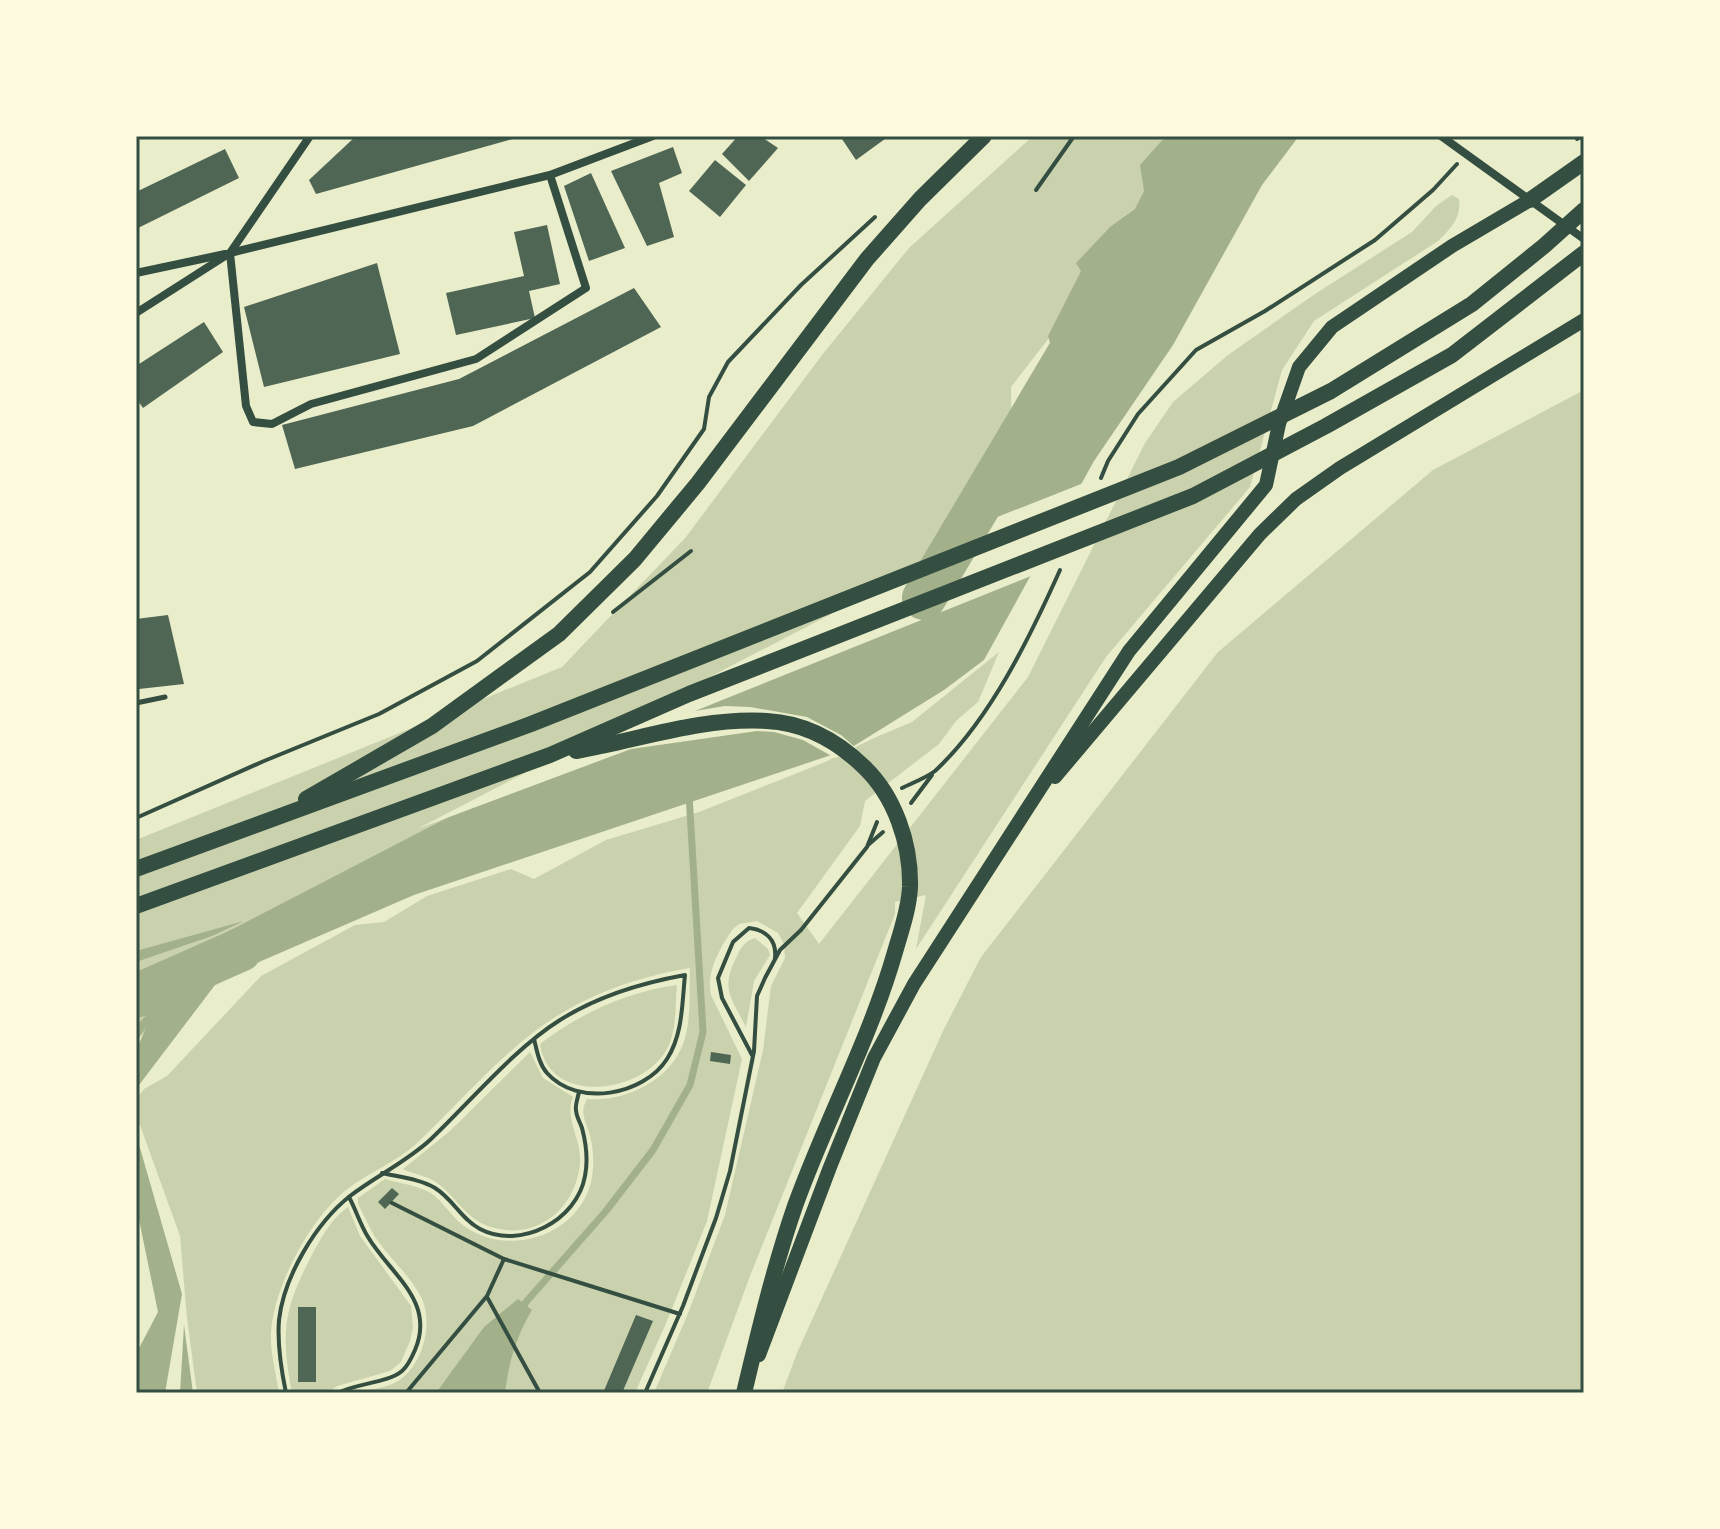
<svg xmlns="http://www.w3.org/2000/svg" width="1720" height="1529" font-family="Jost,sans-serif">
<rect width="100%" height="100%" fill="#e9edc9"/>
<!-- green -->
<g fill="#cad2ad">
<polygon points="1033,136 1206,136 1011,387 1012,478 957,617 191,979 136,1042 136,840 562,667 686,537 822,355 909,248"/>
<path d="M1452 195 1459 199C1461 219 1451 228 1438 241L1314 321 1282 370 1250 487 1106 657 916 949 926 895 895 902V914L750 1276 707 1393H654L689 1311 725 1215 763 1050 771 986 785 958 784 944 778 933 757 921 739 924 733 929C720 948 706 971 711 995L742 1059 707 1221 667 1321 635 1393H355C369 1390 386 1388 398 1381 423 1365 434 1323 421 1297 410 1275 389 1258 375 1237 369 1227 364 1215 358 1204V1198L385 1179C399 1183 414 1185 427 1191 443 1199 451 1218 467 1228 511 1257 578 1235 591 1182 594 1169 594 1153 591 1140 588 1124 578 1115 587 1099 623 1102 665 1083 681 1049 692 1025 689 993 690 968 635 977 580 997 535 1031 492 1064 455 1107 416 1144 395 1163 367 1173 345 1191 310 1219 273 1288 271 1333 270 1352 276 1374 279 1393H197L187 1318 180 1236 136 1114V1099L144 1089 167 1076 261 976 355 925 384 922 427 896 511 869 534 879 606 840 699 812 825 762 874 738 912 722 999 652 978 702 956 721 939 744 865 801 860 826 797 913 819 944 1028 677 1145 443 1173 402 1228 355 1315 294 1412 232 1436 206Z"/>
<polygon points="1584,390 1584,1393 782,1393 797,1353 943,1031 981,957 1218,652 1433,470"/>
<path d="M755 938 768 949 770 955 754 981 746 1027C731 997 720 989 737 956 741 947 745 941 755 938Z"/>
<path d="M677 985C675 1004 677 1029 668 1047 645 1094 549 1107 540 1044 581 1013 626 992 677 985Z"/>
<path d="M530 1052 543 1078 573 1097C564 1119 582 1139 580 1163 576 1212 531 1245 483 1224 463 1214 454 1195 437 1183 427 1175 414 1175 403 1169L450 1131Z"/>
<path d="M348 1207 360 1236 411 1306 413 1328 410 1341 401 1362 390 1371 337 1386 328 1393H292C280 1329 284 1308 314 1251 322 1236 333 1217 348 1207Z"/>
</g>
<!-- water -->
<g fill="#a3b18a">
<polygon points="1166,136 1299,136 1262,185 1173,345 1094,461 984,660 944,690 849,749 414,895 259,962 215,985 136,1089 136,1050 146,1028 136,1041 136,1026 223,934 862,603 957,548 1056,390 1034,382 1053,353 1048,336 1081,271 1076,263 1110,227 1135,209 1144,191 1140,165"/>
<polygon points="244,921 212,936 136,962 136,951"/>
<polygon points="136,1134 182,1294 165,1393 136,1393 136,1354 158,1312 136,1205"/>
<path d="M518 1299 532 1310C516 1337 509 1361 505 1393H436L484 1327Z"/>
<polygon points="184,1325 193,1393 180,1393"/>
</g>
<!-- pier -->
<polygon fill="#e9edc9" points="1086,482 1036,574 695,711 725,706 750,707 807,717 841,735 857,749 851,752 835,758 803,740 774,732 757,731 631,749 417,829 860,599 954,544 962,531"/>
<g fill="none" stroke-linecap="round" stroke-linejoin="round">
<!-- stream -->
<polyline stroke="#a3b18a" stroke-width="7" points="521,1311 526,1302 606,1211 653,1150 690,1085 703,1032 689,794"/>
<!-- river -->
<g stroke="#a3b18a" stroke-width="44">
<polyline points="924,598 1079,337"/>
<polyline points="136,996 240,950"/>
</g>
</g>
<!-- building -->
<g fill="#4f6655">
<polygon points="356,136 520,136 520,137 316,194 309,180"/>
<polygon points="738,136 760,136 778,148 749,181 722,154"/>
<polygon points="840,136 889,136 856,160"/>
<polygon points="673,147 682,173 659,183 674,237 647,246 611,171"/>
<polygon points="225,149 239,178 136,229 136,192"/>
<polygon points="715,160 746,185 720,217 689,191"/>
<polygon points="591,173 625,248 589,261 564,186"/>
<polygon points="547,225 560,284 529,291 535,318 456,335 446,293 524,276 514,232"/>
<polygon points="377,263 400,354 264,387 244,307"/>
<polygon points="634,288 661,327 473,426 295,469 282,425 459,379"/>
<polygon points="204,322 223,352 143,408 136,398 136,366"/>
<polygon points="168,615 184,684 139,689 136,619"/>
<polygon points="711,1052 731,1055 730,1064 710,1061"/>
<polygon points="392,1188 399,1194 385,1209 378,1202"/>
<rect x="298" y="1307" width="18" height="75"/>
<polygon points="636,1315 653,1321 622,1393 603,1393"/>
</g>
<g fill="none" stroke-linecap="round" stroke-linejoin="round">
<!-- path -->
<g stroke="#344e41" stroke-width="4">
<polyline points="1577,139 1582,136"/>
<polyline points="1036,190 1074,136"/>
<polyline points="1101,478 1108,461 1138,414 1196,350 1265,311 1375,240 1433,190 1457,164"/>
<polyline points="613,612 691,551"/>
<path d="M902 788C912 783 926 778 935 771 990 720 1030 637 1060 570"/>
<polyline points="911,803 932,775"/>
<polyline points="136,818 264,761 379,714 477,661 590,572 657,496 704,429 709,397 728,362 801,285 875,217"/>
<polyline points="868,845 883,832"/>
<path d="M752 1055 722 998 718 978 733 942 749 928C766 930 777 940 775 958"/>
<path d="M382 1173C399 1177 420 1179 435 1188 453 1199 461 1219 480 1229 520 1250 577 1221 585 1176 588 1161 586 1143 582 1128 580 1122 576 1116 576 1110 575 1105 578 1097 579 1092"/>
<polyline points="392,1203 504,1259 680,1314"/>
<polyline points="487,1297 540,1393"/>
<path d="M286 1393C281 1369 277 1345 279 1320 284 1276 316 1223 350 1196 376 1176 406 1162 430 1140 469 1103 515 1048 560 1020 598 996 641 983 685 975 682 1003 683 1034 667 1059 644 1095 578 1108 547 1073 539 1064 537 1051 534 1039"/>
<path d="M338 1393C357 1383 388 1383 402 1371 408 1366 412 1357 415 1350 436 1301 390 1274 368 1237 360 1224 356 1210 349 1197"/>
<polyline points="406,1393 487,1296 504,1259"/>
<polyline points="645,1393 683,1306 716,1218 730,1171 754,1051 757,996 765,978 780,950 801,930 867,847 877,822"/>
</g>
<!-- service -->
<polyline stroke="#344e41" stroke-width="5" points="136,703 165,697"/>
<!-- minor -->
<g stroke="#344e41" stroke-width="8">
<polyline points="310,136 230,253 246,406 253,422 272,424 311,404 476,359 586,288 550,175"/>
<polyline points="1441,136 1584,239"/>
<polyline points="136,273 225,254"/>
<polyline points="136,313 230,253 550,175 653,136"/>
</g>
<!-- tertiary -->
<g stroke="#344e41" stroke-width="14">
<polyline points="1055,777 1260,534 1296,499 1340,468 1584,320"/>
<polyline points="759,1355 830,1167 874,1058 914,984 1129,651 1266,485 1279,424 1299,367 1332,327 1452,246 1530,200"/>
</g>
<!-- secondary -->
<g stroke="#344e41" stroke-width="16">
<polyline points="1530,200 1584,162"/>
<path d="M576 751C639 740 701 717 767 721 804 723 836 740 863 766 895 796 911 844 910 887 909 909 901 931 895 952 870 1039 826 1120 795 1206 774 1267 759 1330 744 1393"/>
<polyline points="306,799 432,726 559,634 635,559 698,483 867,259 920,199 984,136"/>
<polyline points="136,869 531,724 1179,467 1331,391 1472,304 1544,246 1584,210"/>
<polyline points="136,906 550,755 689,694 1193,496 1326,426 1452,355 1584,253"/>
</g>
</g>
<!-- border -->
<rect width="1720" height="1529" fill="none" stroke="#fefae0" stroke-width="276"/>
<rect x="138" y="138" width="1444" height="1253" fill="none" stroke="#344e41" stroke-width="3"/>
</svg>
